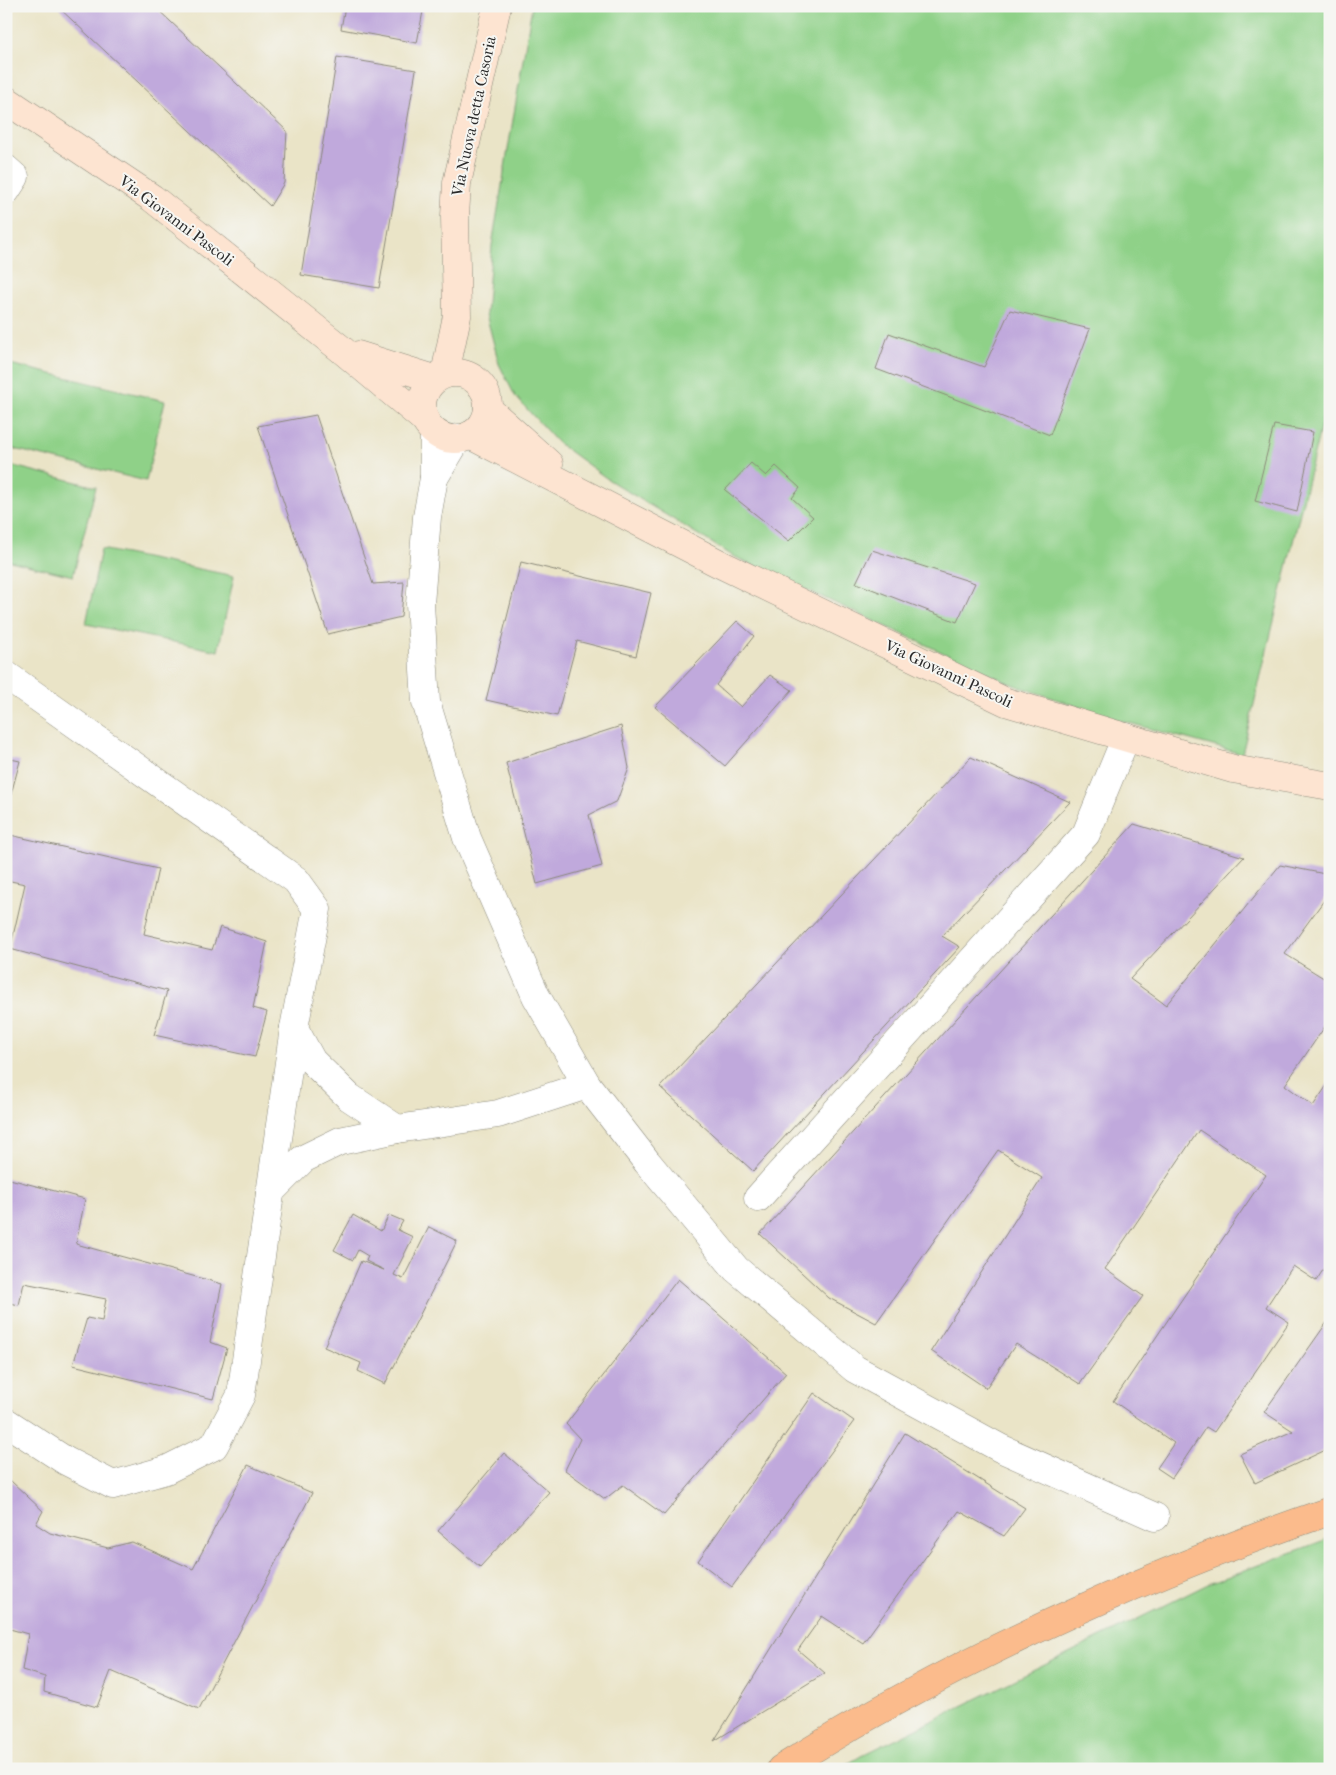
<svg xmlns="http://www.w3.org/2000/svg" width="1336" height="1775" font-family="'IM FELL French Canon',serif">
<rect width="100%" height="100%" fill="#f6f6f2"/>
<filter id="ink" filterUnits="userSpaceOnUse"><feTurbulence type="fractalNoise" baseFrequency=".02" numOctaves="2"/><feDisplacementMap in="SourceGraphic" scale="10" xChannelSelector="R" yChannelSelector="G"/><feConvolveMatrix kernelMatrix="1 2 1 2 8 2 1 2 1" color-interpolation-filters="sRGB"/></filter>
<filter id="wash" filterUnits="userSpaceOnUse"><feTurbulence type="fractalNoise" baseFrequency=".0096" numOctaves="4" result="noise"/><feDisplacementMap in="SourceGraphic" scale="20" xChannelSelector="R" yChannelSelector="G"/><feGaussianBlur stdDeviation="1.12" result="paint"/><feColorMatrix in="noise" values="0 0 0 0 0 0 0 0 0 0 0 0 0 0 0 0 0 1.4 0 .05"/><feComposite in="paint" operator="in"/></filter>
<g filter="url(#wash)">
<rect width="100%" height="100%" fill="#eae4c7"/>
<!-- green -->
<g fill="#8fd188" stroke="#5d7e5a">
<polygon points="532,6 1330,6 1330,388 1242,754 1115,719 1011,684 733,556 609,480 558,443 515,396 499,364 486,314 492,245"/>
<polygon points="6,363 165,401 146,481 6,447"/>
<polygon points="6,464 96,487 73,576 6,560"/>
<polygon points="101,549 234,576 218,651 86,624"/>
<polygon points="1330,1538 1330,1769 839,1769 861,1756 1208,1584"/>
</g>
<g id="blocks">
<!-- building -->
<g fill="#c0a9dc">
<polygon points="57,6 154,6 287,131 284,183 270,206"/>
<polygon points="345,6 424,6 417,43 341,29"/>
<polygon points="337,57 416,70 379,288 301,275"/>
<polygon points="1010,310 1090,329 1050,435 876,369 889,333 984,367"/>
<polygon points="316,415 373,584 404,582 401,617 328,634 258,426"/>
<polygon points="1274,425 1313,432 1297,512 1255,501"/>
<polygon points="751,463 766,476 776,466 800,488 792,498 813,517 789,541 725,490"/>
<polygon points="872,550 975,583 957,622 856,583"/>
<polygon points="521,562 651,593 636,656 577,641 557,716 486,700"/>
<polygon points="737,621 754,636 716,685 741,707 770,675 792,690 725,766 655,707"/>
<polygon points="621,726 629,768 617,801 589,815 602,866 537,884 506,763"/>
<polygon points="971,757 1070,802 942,936 960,947 753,1171 660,1087"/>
<polygon points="6,758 20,761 7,809 6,809"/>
<polygon points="1134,824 1244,857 1130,979 1166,1005 1280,865 1330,875 1330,892 1285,954 1330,982 1330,1019 1285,1085 1313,1106 1330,1081 1330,1259 1316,1281 1293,1266 1266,1307 1289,1322 1214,1432 1206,1427 1172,1478 1157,1468 1174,1443 1113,1401 1266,1175 1199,1130 1105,1269 1143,1296 1080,1384 1016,1344 986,1388 931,1351 1042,1178 998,1150 876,1323 829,1298 760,1234"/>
<polygon points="6,834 158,869 144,934 212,950 220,927 267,942 253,1008 267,1012 255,1057 154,1035 167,991 10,949 25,884 6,880"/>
<polygon points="6,1178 85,1199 76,1244 222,1284 210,1342 227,1348 213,1399 73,1365 87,1318 102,1321 106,1299 24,1283 19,1305 6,1302"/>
<polygon points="353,1215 381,1231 389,1215 403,1221 398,1230 413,1237 394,1275 403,1279 429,1227 457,1241 385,1384 358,1371 361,1363 324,1347 361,1261 384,1270 366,1261 368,1256 358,1250 353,1260 334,1250"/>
<polygon points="678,1279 786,1373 664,1515 623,1485 605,1499 565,1470 580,1439 566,1424"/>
<polygon points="1330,1318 1330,1448 1255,1483 1240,1454 1293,1431 1264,1412"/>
<polygon points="814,1393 854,1421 732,1587 698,1561"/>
<polygon points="905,1433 1025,1508 1004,1536 959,1511 863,1643 822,1616 798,1650 825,1673 714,1741"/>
<polygon points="504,1453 549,1492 480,1567 438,1531"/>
<polygon points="248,1465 312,1493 199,1709 111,1671 97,1707 44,1692 45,1677 22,1670 28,1634 6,1628 6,1485 11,1481 43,1511 36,1524 50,1533 108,1548 132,1542 193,1569"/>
</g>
</g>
</g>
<g filter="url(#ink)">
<use href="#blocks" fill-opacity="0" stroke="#8a8879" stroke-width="1"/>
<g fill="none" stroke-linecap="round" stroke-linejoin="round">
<defs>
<g id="street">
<polyline points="6,169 15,177 6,191"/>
<polyline points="434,432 434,478 427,517 420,604 426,702 467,838 536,996 587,1085 647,1162 736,1269 855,1369 1000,1448 1155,1517"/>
<polyline points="434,478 458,438"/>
<polyline points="6,675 296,880 317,909 294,1028 241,1395 214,1446 166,1470 113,1485 66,1461 6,1422"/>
<polyline points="294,1028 312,1061 349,1097 397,1129"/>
<polyline points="270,1192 303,1159 340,1141 397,1129 498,1114 587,1085"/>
<polyline points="758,1198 1086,834 1126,737"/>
</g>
<g id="secondary">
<polyline points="6,100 152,198 341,349 425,420"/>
<polyline points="358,355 435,379"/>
<circle cx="455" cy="406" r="33"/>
<polyline points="445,374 457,316 455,216 457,183 497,6"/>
<polyline points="488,409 549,464"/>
<polyline points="470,435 720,564 1006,702 1233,769 1330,786"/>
</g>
<path id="highway" d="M781 1769C953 1660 1138 1577 1330 1511"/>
</defs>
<!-- street casing -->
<use href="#street" stroke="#8a8879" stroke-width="29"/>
<!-- secondary casing -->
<use href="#secondary" stroke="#8a8879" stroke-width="29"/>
<!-- highway casing -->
<use href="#highway" stroke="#8a8879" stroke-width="29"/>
<!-- street -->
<use href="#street" stroke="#fff" stroke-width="28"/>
<!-- secondary -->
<use href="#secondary" stroke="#fde4d1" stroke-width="28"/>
<!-- highway -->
<use href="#highway" stroke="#fbbb8c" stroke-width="28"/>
</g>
</g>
<g text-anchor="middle" stroke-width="4" stroke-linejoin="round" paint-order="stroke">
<!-- street labels -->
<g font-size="16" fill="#2b2b2b" stroke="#f6f6f2">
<text transform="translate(473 116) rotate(-78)" y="6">Via Nuova detta Casoria</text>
<text transform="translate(177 220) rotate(37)" y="6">Via Giovanni Pascoli</text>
<text transform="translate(949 673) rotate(25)" y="6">Via Giovanni Pascoli</text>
</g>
</g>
<!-- margin -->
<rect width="1336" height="1775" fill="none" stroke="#f6f6f2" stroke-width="25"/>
</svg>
